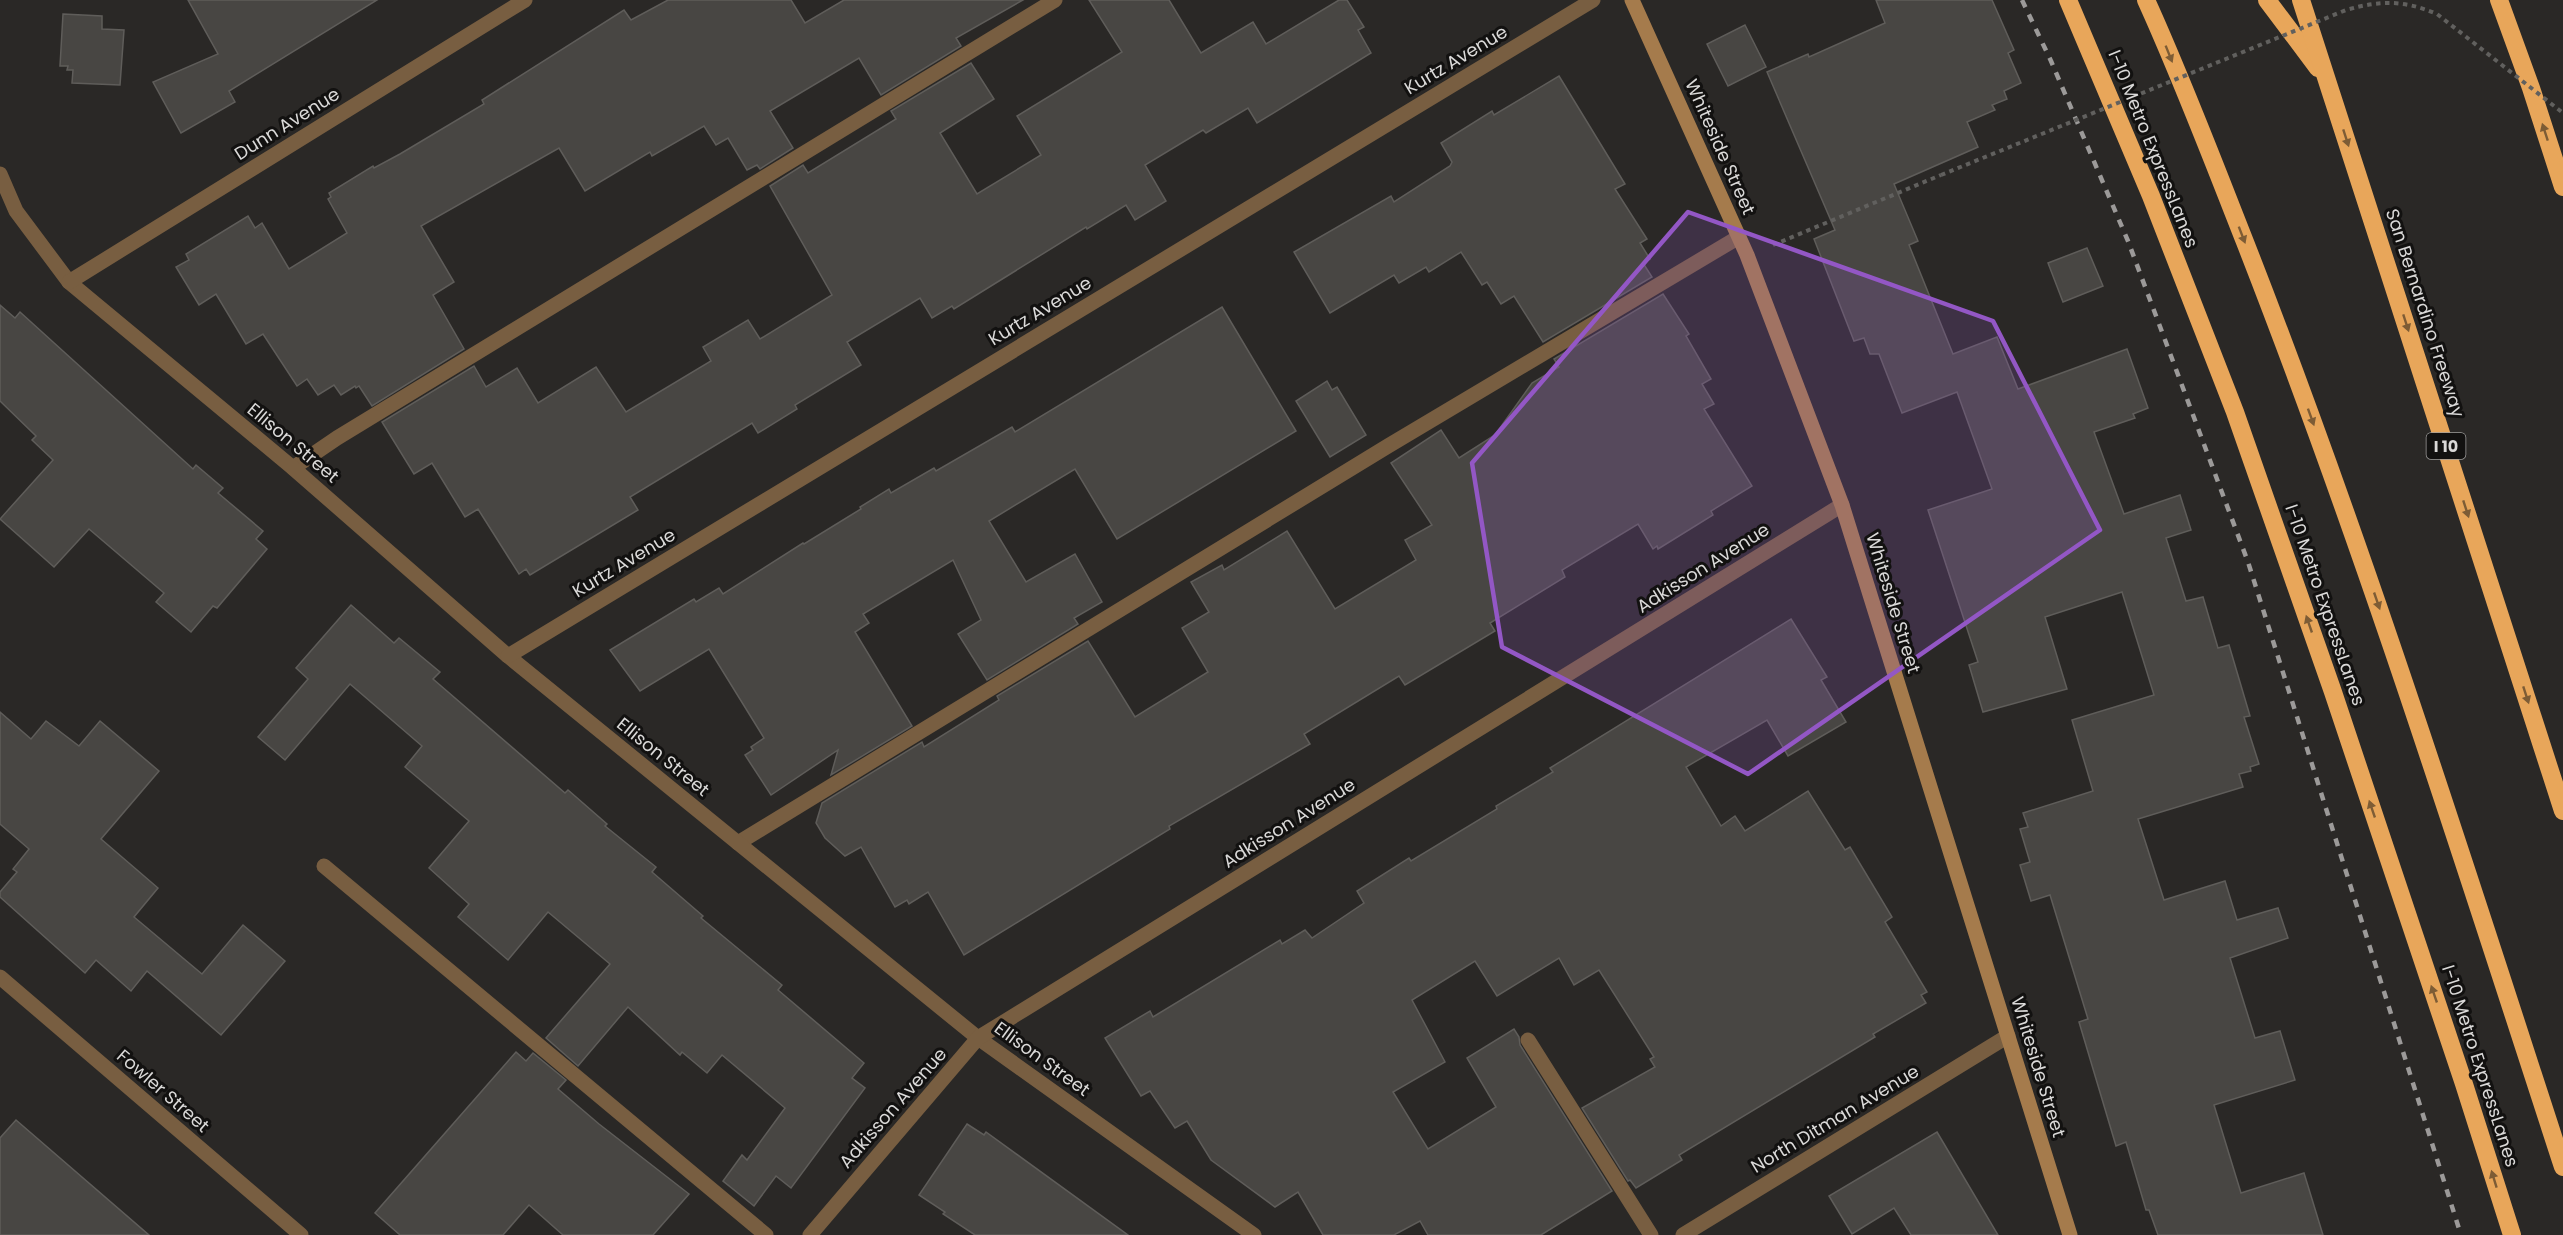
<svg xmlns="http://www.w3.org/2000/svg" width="2563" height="1235" font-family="Poppins,sans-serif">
<rect width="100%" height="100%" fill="#2a2826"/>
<!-- building -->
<g fill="#484643" stroke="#5f5d5a" stroke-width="1.5">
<polygon points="188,0 377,0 229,91 235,102 181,133 153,82 218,54"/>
<polygon points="668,0 791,0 805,23 844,0 1023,0 956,38 961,46 881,95 859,58 770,111 793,148 760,169 757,165 747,170 728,138 716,145 704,126 652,156 650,152 585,191 559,148 421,226 454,282 433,295 464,349 372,406 359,386 356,388 355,386 341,395 334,385 318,395 307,379 297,386 263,334 246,344 216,294 199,305 176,267 189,260 186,254 248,216 255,228 262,223 289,269 347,233 328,199 331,197 329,193 373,166 374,168 400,154 484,104 482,100 624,10 631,20"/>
<polygon points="1089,0 1169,0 1201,53 1253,22 1266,44 1339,0 1347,0 1364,27 1358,30 1371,53 1257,123 1248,108 1206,133 1203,130 1145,165 1166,201 1135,220 1126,205 1087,229 1086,227 954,309 952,306 932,318 920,298 847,342 861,365 795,405 797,409 758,433 752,423 630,497 638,510 530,575 526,569 519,574 478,509 465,517 432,463 414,474 382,422 474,366 486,387 517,368 538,403 596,367 626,412 711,361 703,347 748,320 760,339 832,295 770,186 803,165 808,173 896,119 891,111 971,63 994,99 940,133 977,194 1041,155 1017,116 1122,52"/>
<polygon points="1876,0 1992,0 2014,50 2008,53 2021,83 2004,91 2007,99 1992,105 1995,110 1967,122 1978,147 1894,184 1918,241 1909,245 1953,354 1997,337 2018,389 2127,349 2148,408 2133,414 2135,418 2094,432 2124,514 2180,495 2191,530 2166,538 2186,601 2203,597 2218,648 2229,645 2250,716 2244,717 2259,764 2250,767 2251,771 2239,774 2243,787 2138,819 2164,900 2225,881 2237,920 2278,908 2288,938 2230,958 2255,1038 2280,1031 2295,1080 2214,1105 2241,1193 2304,1173 2323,1235 2158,1235 2149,1210 2146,1210 2126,1142 2116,1146 2079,1022 2088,1019 2050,895 2031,901 2020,865 2030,862 2020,829 2028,827 2023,813 2093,791 2072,720 2154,695 2122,592 2045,617 2067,689 1983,712 1969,665 1978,662 1928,510 1992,489 1957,392 1902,413 1879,354 1870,354 1864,338 1854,341 1814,239 1835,230 1767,72 1808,54 1809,57 1885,23"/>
<polygon points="63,14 102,16 102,29 124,30 120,85 72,83 73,70 67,70 68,66 60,66"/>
<polygon points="1745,25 1766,67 1728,86 1707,44"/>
<polygon points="1559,76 1625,184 1615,189 1647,239 1640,243 1650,259 1643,263 1652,277 1543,342 1514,296 1501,304 1487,282 1482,285 1461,252 1429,272 1426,267 1399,283 1394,275 1330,313 1294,252 1391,196 1394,202 1450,166 1452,162 1441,143 1492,111 1494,115"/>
<polygon points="2087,248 2103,286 2063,302 2048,263"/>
<polygon points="1663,294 1689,334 1686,336 1711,379 1702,384 1714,404 1704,409 1752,486 1711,511 1713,515 1658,549 1657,546 1653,549 1638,524 1562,570 1565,577 1490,623 1495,631 1405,685 1399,676 1304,734 1310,744 1169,826 1170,829 964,955 928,892 909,904 907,900 895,907 861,847 845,856 825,838 816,823 822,803 922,742 924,747 999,700 997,696 1088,641 1135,717 1208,672 1182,628 1209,612 1191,582 1222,565 1224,570 1287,531 1335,609 1416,560 1405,540 1432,525 1391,463 1441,430 1459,458 1495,435 1532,383 1559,367 1554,359"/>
<polygon points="0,305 15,318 20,312 193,469 196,465 223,488 218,493 263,531 256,539 267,549 217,608 213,606 191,632 156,602 164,593 89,529 54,567 0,519 53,460 32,440 36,436 0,401"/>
<polygon points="1222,307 1296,431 1117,539 1075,469 989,521 1026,582 1075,554 1102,602 1074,618 1078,624 987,680 958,634 981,620 953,560 863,614 869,623 855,632 912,726 831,775 838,750 771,795 745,755 753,750 751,747 764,738 709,649 640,691 610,650 694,599 696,602 719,588 723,594 803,543 804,544 861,509 860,507 889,489 891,493 934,468 936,471 1012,427 1015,432"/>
<polygon points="1327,381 1332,390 1337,387 1366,435 1330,457 1296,401"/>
<polygon points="351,605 394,643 399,638 440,672 433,679 565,793 568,790 607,824 605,826 656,867 652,872 703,916 701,918 782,985 778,990 864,1063 852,1078 865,1088 791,1188 776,1176 754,1206 723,1181 742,1155 747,1160 785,1108 722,1055 707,1073 682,1052 680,1055 628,1007 578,1066 546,1038 610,964 548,912 508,960 458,917 469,904 429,868 469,821 405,767 422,746 350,684 285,760 258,737 308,679 296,668"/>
<polygon points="1791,619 1827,677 1821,680 1846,722 1788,756 1767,720 1686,767 1721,826 1735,816 1745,831 1808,791 1845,850 1850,847 1892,917 1885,922 1927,992 1921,995 1926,1003 1873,1034 1875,1037 1679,1155 1682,1160 1636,1188 1630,1180 1628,1181 1582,1108 1655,1067 1650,1059 1654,1057 1599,970 1574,985 1559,958 1497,996 1475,961 1412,1000 1445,1062 1393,1092 1428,1149 1496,1107 1467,1058 1514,1029 1519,1037 1520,1045 1612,1191 1541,1235 1428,1235 1420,1221 1394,1235 1323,1235 1298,1192 1275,1207 1211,1160 1187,1121 1175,1128 1150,1091 1141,1096 1105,1038 1150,1011 1153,1017 1280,940 1282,944 1305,930 1312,938 1364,903 1357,891 1409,858 1411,861 1497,809 1496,806 1553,772 1550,768"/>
<polygon points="0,712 31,739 46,721 79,746 100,721 159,771 101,839 158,888 134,917 202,974 243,925 285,961 221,1035 147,971 131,991 96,960 85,973 0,897 0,892 17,872 13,869 29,849 0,824"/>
<polygon points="516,1052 526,1061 533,1053 566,1080 558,1089 599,1124 689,1194 653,1235 563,1235 529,1205 503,1235 400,1235 375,1213"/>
<polygon points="16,1120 149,1235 0,1235 0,1138"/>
<polygon points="967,1124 984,1135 986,1132 1128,1235 975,1235 943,1214 945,1212 919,1195"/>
<polygon points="1937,1132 1998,1235 1911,1235 1894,1208 1852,1234 1829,1196"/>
</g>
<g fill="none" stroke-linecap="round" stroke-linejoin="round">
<!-- path -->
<polyline stroke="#61605e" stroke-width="4" stroke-dasharray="4.5 4.5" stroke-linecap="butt" points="1773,245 1941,175"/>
<!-- lane -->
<g stroke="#785e41" stroke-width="15">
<polyline points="293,468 337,438 1055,0"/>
<polyline points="738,843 1388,446 1739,237"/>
<polyline points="324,866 766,1235"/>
<polyline points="1528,1040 1651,1235"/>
</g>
<!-- street -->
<g stroke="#785e41" stroke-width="15">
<polyline points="0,174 16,211 69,282 293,468 508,656 978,1038 1254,1235"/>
<polyline points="69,282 525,0"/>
<polyline points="508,656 1593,0"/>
<polyline points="0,977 301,1235"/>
<polyline points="810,1235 978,1038 1842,505"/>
<polyline points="1683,1235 2008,1036"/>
</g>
<!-- secondary -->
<polyline stroke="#a57b4c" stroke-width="15" points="1632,0 1747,255 1842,505 2070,1235"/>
<!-- highway -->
<g stroke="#e8a65a" stroke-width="18">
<polyline points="2068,0 2151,196 2235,412 2333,692 2464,1084 2512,1235"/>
<path d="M2146 0C2182 79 2213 161 2245 242 2364 546 2462 857 2563 1167"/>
<polyline points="2267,0 2318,68"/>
<polyline points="2301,0 2563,811"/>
<polyline points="2499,0 2531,88 2563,187"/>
</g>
<!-- rail -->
<polyline stroke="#9c9a99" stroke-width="4.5" stroke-dasharray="8 8" stroke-linecap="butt" points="2022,0 2051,61 2128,241 2248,562 2461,1235"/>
<!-- path-bridge -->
<path stroke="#61605e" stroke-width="4" stroke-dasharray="4.5 4.5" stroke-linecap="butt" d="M1941 175 2346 10C2381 0 2404 0 2437 14L2563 113"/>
</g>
<!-- one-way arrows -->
<defs><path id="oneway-solid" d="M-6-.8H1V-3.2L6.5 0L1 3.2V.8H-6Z" transform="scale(1.5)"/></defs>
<g fill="#7d5c35">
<use href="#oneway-solid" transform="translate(2169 54) rotate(68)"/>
<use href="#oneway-solid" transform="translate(2545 132) rotate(-108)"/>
<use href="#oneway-solid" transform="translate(2346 138) rotate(72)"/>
<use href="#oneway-solid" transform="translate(2242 235) rotate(69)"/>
<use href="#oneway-solid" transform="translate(2406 323) rotate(72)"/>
<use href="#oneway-solid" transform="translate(2311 417) rotate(70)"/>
<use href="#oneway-solid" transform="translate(2466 509) rotate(72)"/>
<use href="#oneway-solid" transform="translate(2377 601) rotate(71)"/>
<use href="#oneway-solid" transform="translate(2309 624) rotate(-109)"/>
<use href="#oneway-solid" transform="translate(2526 695) rotate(72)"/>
<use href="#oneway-solid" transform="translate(2372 809) rotate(-109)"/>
<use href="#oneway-solid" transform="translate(2434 994) rotate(-109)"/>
<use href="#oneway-solid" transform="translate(2494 1179) rotate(-107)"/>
</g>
<!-- marked area -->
<path fill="#9357c5" fill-opacity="0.2" stroke="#9357c5" stroke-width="4.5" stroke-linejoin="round" d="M1688 212 1993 321 2100 530 1748 774 1502 647 1472 463Z"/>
<g text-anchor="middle" stroke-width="6" stroke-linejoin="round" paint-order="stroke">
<!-- shield labels -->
<rect fill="#121110" stroke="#9e9d9c" stroke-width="1.5" x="2426.5" y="433" width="39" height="26" rx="4.5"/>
<g font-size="16" font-weight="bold" fill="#dad9d8">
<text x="2446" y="452">I 10</text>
</g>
<!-- street labels -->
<g font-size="18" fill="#dad9d8" stroke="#121110">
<text transform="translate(1456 60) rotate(-31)" y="6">Kurtz Avenue</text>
<text transform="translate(287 124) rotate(-32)" y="6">Dunn Avenue</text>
<text transform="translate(1720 147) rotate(66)" y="6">Whiteside Street</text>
<text transform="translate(2153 149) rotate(68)" y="6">I-10 Metro ExpressLanes</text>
<text transform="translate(1040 311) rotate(-31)" y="6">Kurtz Avenue</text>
<text transform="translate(2425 313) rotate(72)" y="6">San Bernardino Freeway</text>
<text transform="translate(293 443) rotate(40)" y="6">Ellison Street</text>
<text transform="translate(624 563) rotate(-31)" y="6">Kurtz Avenue</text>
<text transform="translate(1703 568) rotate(-32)" y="6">Adkisson Avenue</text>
<text transform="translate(1893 603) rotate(73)" y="6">Whiteside Street</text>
<text transform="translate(2325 605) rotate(71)" y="6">I-10 Metro ExpressLanes</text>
<text transform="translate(663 757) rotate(39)" y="6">Ellison Street</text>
<text transform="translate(1289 823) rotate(-32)" y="6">Adkisson Avenue</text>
<text transform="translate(1042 1059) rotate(36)" y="6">Ellison Street</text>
<text transform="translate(2480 1066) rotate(72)" y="6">I-10 Metro ExpressLanes</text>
<text transform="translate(2038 1067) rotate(73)" y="6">Whiteside Street</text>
<text transform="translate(163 1091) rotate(41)" y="6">Fowler Street</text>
<text transform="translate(893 1108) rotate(-49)" y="6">Adkisson Avenue</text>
<text transform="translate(1835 1119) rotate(-31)" y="6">North Ditman Avenue</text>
</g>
</g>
</svg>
